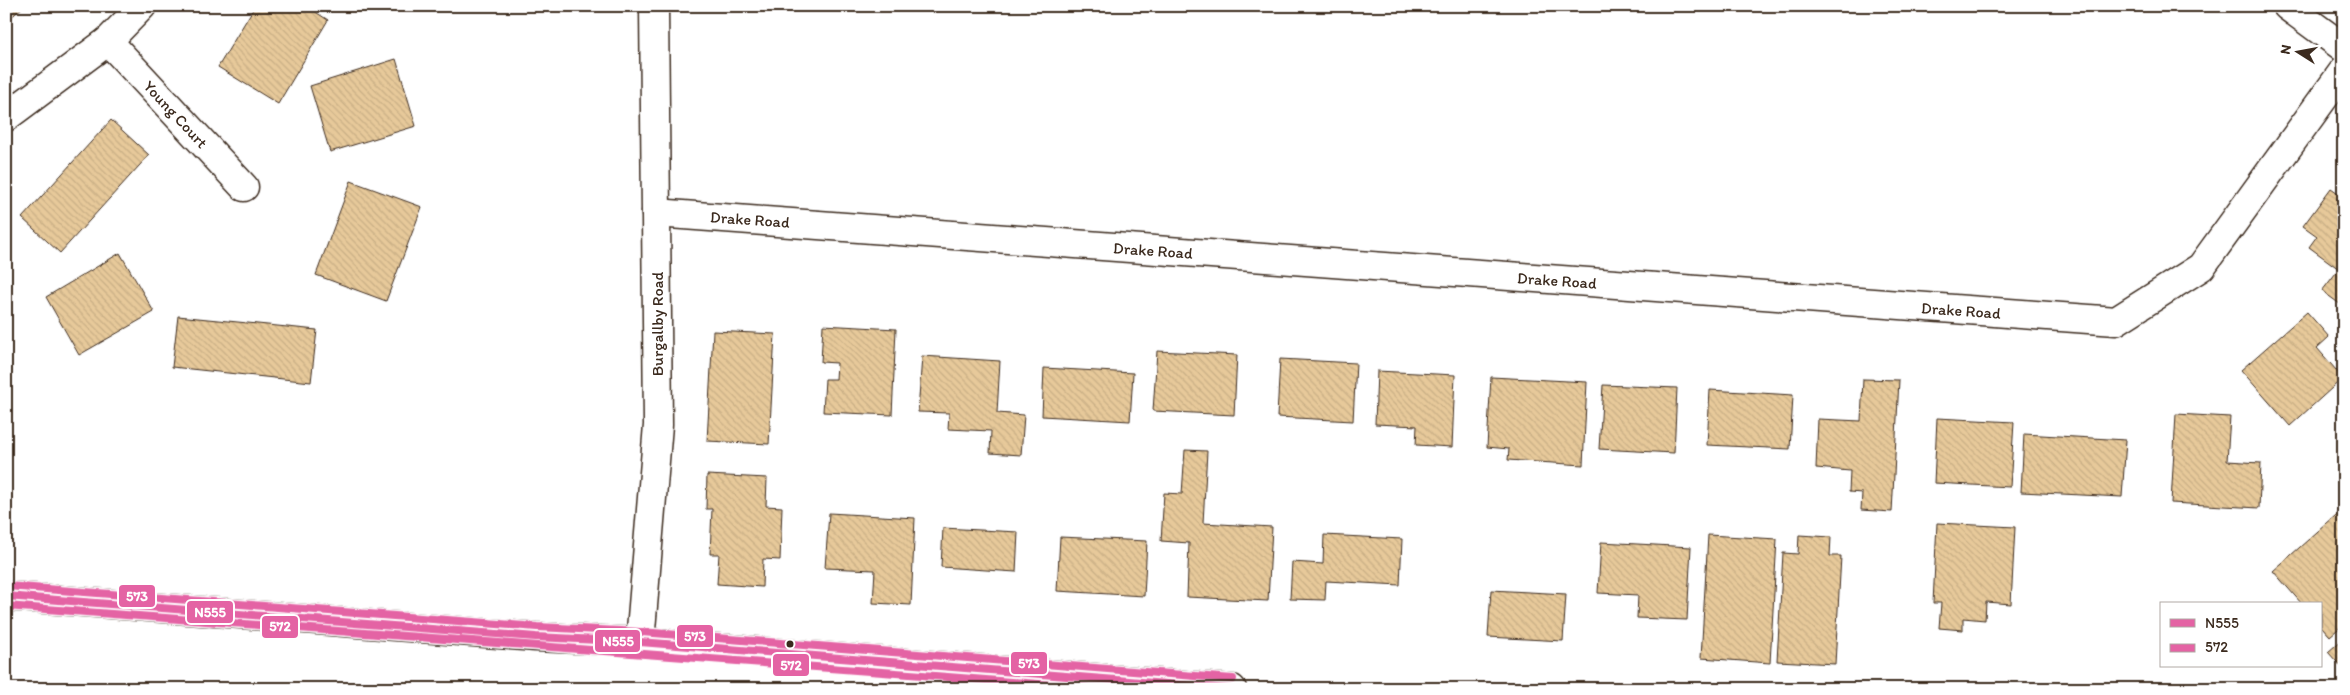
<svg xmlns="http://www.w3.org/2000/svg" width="2350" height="695" font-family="Itim,sans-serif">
<defs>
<pattern id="building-back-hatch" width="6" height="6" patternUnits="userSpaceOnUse" patternTransform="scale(1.25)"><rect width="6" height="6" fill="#e7c99a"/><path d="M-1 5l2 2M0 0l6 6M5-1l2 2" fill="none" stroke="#c7ad84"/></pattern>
</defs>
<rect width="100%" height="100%" fill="#fff"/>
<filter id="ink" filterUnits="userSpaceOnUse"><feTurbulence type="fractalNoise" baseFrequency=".02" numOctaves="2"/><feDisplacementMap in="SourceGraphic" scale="10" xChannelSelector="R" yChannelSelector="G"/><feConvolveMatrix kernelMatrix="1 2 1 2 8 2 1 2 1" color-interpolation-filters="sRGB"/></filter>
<g filter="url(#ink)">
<!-- building -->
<g fill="url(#building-back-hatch)" stroke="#3b2a1e">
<polygon points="6,6 24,6 8,20"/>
<polygon points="255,6 306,6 328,20 278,104 218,67"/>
<polygon points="396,59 416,126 330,152 310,86"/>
<polygon points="111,120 149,155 60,253 22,218"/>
<polygon points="351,181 422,207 386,301 316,275"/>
<polygon points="2331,188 2344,197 2344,307 2322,291 2339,269 2309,247 2317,236 2303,226"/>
<polygon points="120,253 154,312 79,355 46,297"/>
<polygon points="2307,312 2329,337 2317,348 2343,378 2290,426 2241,370"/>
<polygon points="178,316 317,330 311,382 172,367"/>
<polygon points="823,325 896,329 892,415 823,412 825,379 836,379 837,363 821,362"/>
<polygon points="713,331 775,334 769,444 707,441"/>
<polygon points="1157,351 1237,355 1234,415 1153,411"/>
<polygon points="922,356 1000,361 997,413 1024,415 1021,455 990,453 991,431 948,429 949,413 918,412"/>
<polygon points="1280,359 1356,363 1353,421 1277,417"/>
<polygon points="1044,368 1133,373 1130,421 1042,416"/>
<polygon points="1377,371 1455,375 1452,447 1416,445 1417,426 1375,424"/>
<polygon points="1491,377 1587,382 1583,465 1508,460 1509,449 1487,447"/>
<polygon points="1863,379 1899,380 1892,512 1861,510 1862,493 1849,492 1850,471 1816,468 1818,419 1861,421"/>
<polygon points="1603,385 1677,388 1674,453 1599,449"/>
<polygon points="1710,390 1793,395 1790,449 1707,445"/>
<polygon points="2176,414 2230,417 2227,461 2261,463 2259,508 2171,503"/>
<polygon points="1937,418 2014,422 2010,487 1934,483"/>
<polygon points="2024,434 2126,440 2122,497 2021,492"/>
<polygon points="1185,450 1207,451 1203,523 1272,527 1268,601 1187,597 1189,543 1161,541 1164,493 1182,494"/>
<polygon points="707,475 767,478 766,506 782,507 780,560 763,559 762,587 717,584 719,554 710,554 712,509 706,509"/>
<polygon points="2344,508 2344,624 2330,636 2321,626 2321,604 2302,604 2273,571"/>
<polygon points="829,513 915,518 911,605 873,603 875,570 825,568"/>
<polygon points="1937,523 2015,527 2011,604 1986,602 1985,620 1963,618 1963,630 1939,628 1941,603 1933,603"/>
<polygon points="943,528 1018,532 1016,572 941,567"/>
<polygon points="1324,535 1402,539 1400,585 1326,581 1325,600 1290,599 1292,562 1323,564"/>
<polygon points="1708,535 1777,539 1770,663 1701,658"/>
<polygon points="1799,535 1831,537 1830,556 1841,556 1835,664 1777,661 1783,553 1798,554"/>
<polygon points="1060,537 1147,541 1144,596 1057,591"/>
<polygon points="1601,542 1691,547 1687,620 1637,618 1638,595 1598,593"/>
<polygon points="1491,590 1566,594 1563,641 1488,637"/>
<polygon points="2344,638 2344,670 2328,652"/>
</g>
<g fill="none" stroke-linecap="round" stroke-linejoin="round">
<defs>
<g id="street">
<polyline points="2287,6 2344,48"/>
<polyline points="108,41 244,187"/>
<polyline points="6,117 108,41 142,6"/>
<polyline points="656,213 2116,321 2201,267 2344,70"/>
<polyline points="640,642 658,425 654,6"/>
</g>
<polyline id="secondary" points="6,596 536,637 640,642 1232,689"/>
</defs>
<!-- street casing -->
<use href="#street" stroke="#3b2a1e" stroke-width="31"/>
<!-- secondary casing -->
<use href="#secondary" stroke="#3b2a1e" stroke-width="31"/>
<!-- street -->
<use href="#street" stroke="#fff" stroke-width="28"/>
<!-- secondary -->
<use href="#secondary" stroke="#fff" stroke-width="28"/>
<defs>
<polyline id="bus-1" points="6,596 536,637 640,642 1229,689"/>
<path id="bus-2" d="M6 606C372 634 737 660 1102 689"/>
<polyline id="bus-3" points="7,586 537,627 641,632 1233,679"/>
</defs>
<!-- bus-1 casing -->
<use href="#bus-1" stroke="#fff" stroke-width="11"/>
<!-- bus-2 casing -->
<use href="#bus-2" stroke="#fff" stroke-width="11"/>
<!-- bus-3 casing -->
<use href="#bus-3" stroke="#fff" stroke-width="11"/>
<!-- bus-1 -->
<use href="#bus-1" stroke="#e463a4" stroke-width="8"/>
<!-- bus-2 -->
<use href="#bus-2" stroke="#e463a4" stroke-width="8"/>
<!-- bus-3 -->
<use href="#bus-3" stroke="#e463a4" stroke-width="8"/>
</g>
</g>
<!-- markers -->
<circle fill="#3b2a1e" stroke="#fff" stroke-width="2" cx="790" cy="644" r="4.5"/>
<g text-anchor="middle" stroke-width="4" stroke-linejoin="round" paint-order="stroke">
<!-- street labels -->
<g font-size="16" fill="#3b2a1e" stroke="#fff">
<text transform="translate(176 114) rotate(47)" y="6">Young Court</text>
<text transform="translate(750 219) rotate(4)" y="6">Drake Road</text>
<text transform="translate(1153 250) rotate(4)" y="6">Drake Road</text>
<text transform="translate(1557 280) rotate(4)" y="6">Drake Road</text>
<text transform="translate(1961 310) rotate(4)" y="6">Drake Road</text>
<text transform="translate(657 324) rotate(-90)" y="6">Burgallby Road</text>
</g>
</g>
<g stroke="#fff" stroke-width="2">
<rect x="118" y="584" width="38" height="24" rx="5" fill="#e463a4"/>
<rect x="186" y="600" width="48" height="24" rx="5" fill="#e463a4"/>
<rect x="261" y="615" width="38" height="24" rx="5" fill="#e463a4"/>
<rect x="676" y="624" width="38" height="24" rx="5" fill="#e463a4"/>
<rect x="594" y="629" width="47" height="24" rx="5" fill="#e463a4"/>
<rect x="1010" y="651" width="38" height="24" rx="5" fill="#e463a4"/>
<rect x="772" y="653" width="38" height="24" rx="5" fill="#e463a4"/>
</g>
<g font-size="14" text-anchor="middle" font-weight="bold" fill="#fff">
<text x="137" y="601">573</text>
<text x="210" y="617">N555</text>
<text x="280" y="631">572</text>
<text x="695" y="641">573</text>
<text x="618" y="646">N555</text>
<text x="1029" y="668">573</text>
<text x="791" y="670">572</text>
</g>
<!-- margin -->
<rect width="2350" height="695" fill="none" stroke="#fff" stroke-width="25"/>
<rect x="12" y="12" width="2325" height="670" fill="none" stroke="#3b2a1e" stroke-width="2" filter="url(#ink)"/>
<!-- legend -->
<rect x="2160" y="602" width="162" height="65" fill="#ffffff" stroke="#b1aaa5"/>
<rect x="2170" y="619" width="25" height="8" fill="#e463a4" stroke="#b1aaa5"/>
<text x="2205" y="628" font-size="15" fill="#3b2a1e">N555</text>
<rect x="2170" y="644" width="25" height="8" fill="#e463a4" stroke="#b1aaa5"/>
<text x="2205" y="652" font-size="15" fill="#3b2a1e">572</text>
<!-- north arrow -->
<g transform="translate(2298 52) rotate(281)" stroke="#ffffff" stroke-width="4" paint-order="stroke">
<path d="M0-4L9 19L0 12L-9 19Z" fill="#3b2a1e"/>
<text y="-8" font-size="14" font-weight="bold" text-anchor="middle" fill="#3b2a1e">N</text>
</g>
</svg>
